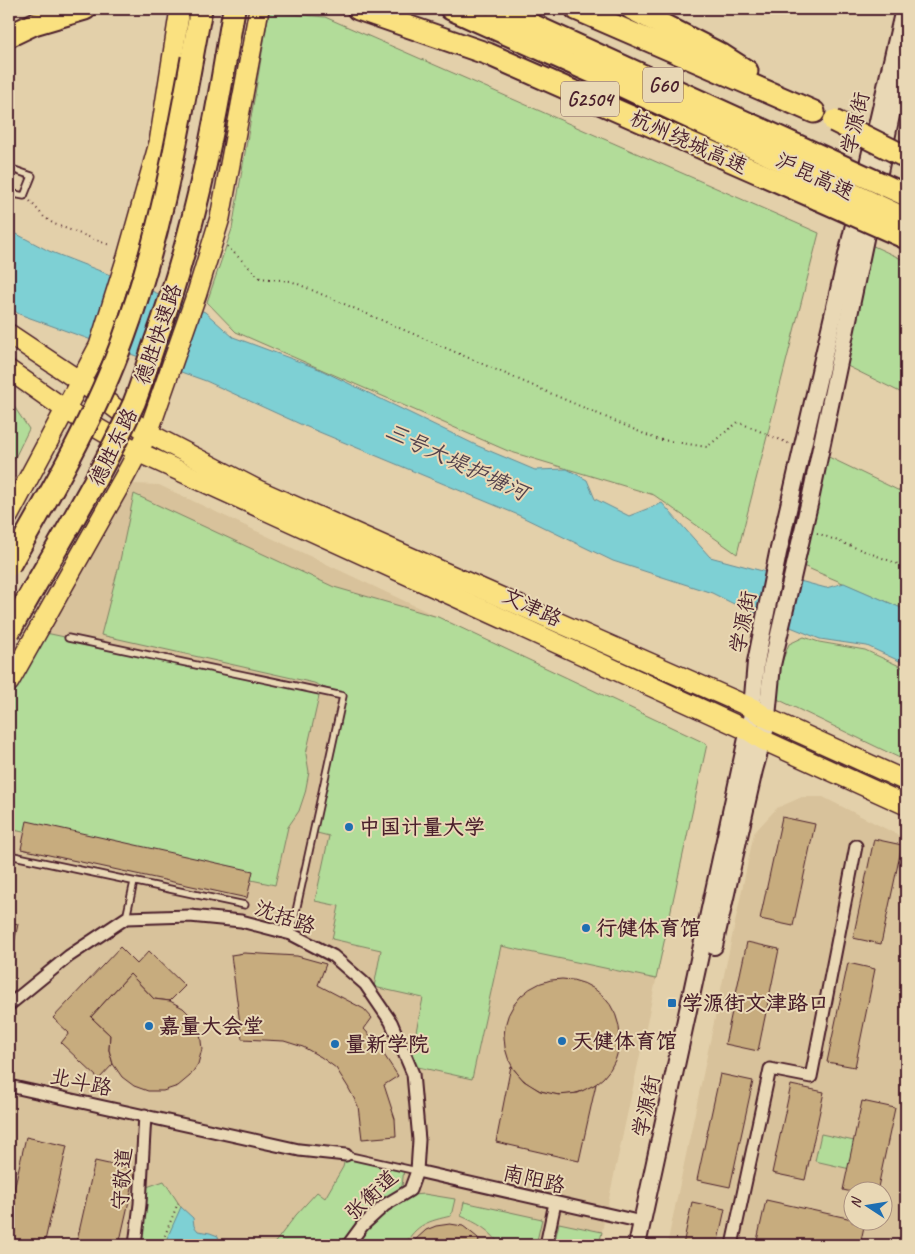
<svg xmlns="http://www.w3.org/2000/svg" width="915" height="1254" font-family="Caveat,'LXGW WenKai TC',sans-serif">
<rect width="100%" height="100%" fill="#e3d0aa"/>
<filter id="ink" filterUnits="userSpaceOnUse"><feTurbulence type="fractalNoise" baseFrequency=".02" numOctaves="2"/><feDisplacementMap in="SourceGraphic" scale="10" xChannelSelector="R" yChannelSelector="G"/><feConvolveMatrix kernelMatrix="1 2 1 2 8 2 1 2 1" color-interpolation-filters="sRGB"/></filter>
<g filter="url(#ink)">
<!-- built -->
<g fill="#d8c29b" fill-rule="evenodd">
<polygon points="132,484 159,485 707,744 599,1245 9,1245 9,697 121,501"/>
<path d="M802 797H823L906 839V1040L903 1061 906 1075V1209L898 1245H667L754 833 777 808ZM852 1192H882V1222H852Z"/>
</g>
<!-- green -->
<g fill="#b2dc99" stroke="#7e7e62">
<polygon points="269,12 325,17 819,233 737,554 654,495 508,451 236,332 207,302 232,229"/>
<polygon points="856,238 906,261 906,395 831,358"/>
<polygon points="9,399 29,429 9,470"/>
<polygon points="812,449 906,494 906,610 789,560"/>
<polygon points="134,494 334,587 438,617 707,744 656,979 501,946 472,1079 409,1065 423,998 374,987 381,950 332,939 339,906 315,901 329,836 313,832 343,696 314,683 101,635 119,565"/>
<polygon points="46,633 320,692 306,754 309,772 305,793 299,811 288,827 275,885 9,829 9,697"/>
<polygon points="804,637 819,642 865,650 906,669 906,761 773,697 779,669 789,644"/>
<polygon points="821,1134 878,1146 872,1174 815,1161"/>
<path d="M346 1155 404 1168 401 1196 424 1194 455 1199 451 1216C429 1221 416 1224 405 1245L393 1242 391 1245H273L296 1215 317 1192 325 1198 343 1167Z"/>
<polygon points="164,1181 181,1207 193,1245 135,1245 141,1189"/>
<path d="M464 1202 542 1219 536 1245H500C490 1230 477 1223 461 1216Z"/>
<polygon points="559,1223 602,1232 599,1245 554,1245"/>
</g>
<!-- water -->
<g fill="#7ed0d4" stroke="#698990">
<polygon points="9,230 49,251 205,312 233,337 319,369 478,446 535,470 567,469 587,480 595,499 629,516 662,503 710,557 826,588 844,583 906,610 906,664 867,646 820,639 734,604 712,593 613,561 516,514 300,424 206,381 19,314 9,307"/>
<polygon points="181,1207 193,1218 194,1226 198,1231 210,1233 218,1236 219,1241 223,1245 232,1243 237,1245 241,1242 244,1245 248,1244 252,1245 164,1245"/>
</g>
<!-- building -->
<g fill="#c7ac7e" stroke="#4a1f2b">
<polygon points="782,817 815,824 793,926 760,919"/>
<polygon points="27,821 253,871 247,898 21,849"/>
<polygon points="874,839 902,845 881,944 853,938"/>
<polygon points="9,922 18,924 9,968"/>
<polygon points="747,942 779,949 758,1051 725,1044"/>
<polygon points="120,947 137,964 149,951 185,986 170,1001 154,999 130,974 91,1017 110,1035 109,1050 113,1064 99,1079 61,1043 69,1033 53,1018"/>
<polygon points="244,953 297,956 326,964 318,985 364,1009 372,1018 364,1029 375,1041 398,1076 384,1085 395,1119 396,1136 362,1139 358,1106 348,1087 336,1068 321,1057 303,1047 284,1041 242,1039 231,955"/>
<polygon points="848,963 875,969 855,1067 827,1062"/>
<polygon points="130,974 154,999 170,1001 183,1008 194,1019 200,1033 202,1049 198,1064 190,1076 178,1086 163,1091 148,1091 134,1086 122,1077 113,1064 109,1050 110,1035 91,1017"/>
<circle cx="562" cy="1037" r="58"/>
<polygon points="511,1066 524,1081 540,1091 559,1095 578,1093 596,1084 579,1161 496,1142"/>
<polygon points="720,1074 753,1081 730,1187 697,1180"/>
<polygon points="791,1085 824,1092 805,1180 772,1173"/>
<polygon points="862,1101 895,1108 877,1192 852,1192 843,1190"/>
<polygon points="26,1137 67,1146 44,1245 9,1245 9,1211"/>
<polygon points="95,1161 136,1170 119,1245 76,1245"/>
<polygon points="766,1200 852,1219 852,1222 865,1222 860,1245 756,1245"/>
<polygon points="692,1202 725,1209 717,1245 683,1245"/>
<polygon points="450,1224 463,1226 472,1233 478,1238 480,1245 412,1245 415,1240 426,1230 436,1226"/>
</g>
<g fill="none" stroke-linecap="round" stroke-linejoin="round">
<defs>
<g id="lane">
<polyline points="9,168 32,176 24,196 9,193"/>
<polyline points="68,638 343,696 291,934"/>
<polyline points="9,855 245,905"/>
<polyline points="126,918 134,882"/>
<polyline points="346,1155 417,1171"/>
</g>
<g id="street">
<polyline points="9,1005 69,956 126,918 190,916 241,921 291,934 333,956 365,984 391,1022 413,1074 419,1140 417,1171 410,1190 385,1205 362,1226 348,1245"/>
<polyline points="9,1086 299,1150 346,1155"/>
<polyline points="417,1171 642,1222"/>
<polyline points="135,1245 140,1204 145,1115"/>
<polyline points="546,1245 555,1203"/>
<polyline points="732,1245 770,1069 811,1077 856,846"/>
</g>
<g id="secondary">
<polyline points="714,946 754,770 766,727 772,665 810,500 902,63"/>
<polyline points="637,1245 751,720 756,662 778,553 904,9"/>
</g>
<g id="primary">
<polyline points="9,334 81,382 148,433 258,490 752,708 767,718 906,781"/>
<polyline points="9,370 66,410 138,452 749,731 763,740 906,805"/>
<polyline points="9,515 99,346 127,257 159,143 180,9"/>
<polyline points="9,682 125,476 148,433 197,293 220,218 259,9"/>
</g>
<g id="highway">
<polyline points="358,9 488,54 818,199"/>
<polyline points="451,9 592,72 823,180"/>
<polyline points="497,9 829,160"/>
<polyline points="576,9 814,112"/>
<polyline points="632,9 722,55 747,71"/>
<polyline points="9,36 34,24 85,9"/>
<polyline points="226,56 234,9"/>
<polyline points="192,58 201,9"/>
</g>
</defs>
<!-- lane casing -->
<use href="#lane" stroke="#4a1f2b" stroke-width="9"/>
<!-- street casing -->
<use href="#street" stroke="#4a1f2b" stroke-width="15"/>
<!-- secondary casing -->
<use href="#secondary" stroke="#4a1f2b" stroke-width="20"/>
<!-- primary casing -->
<use href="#primary" stroke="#4a1f2b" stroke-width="22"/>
<!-- highway casing -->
<use href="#highway" stroke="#4a1f2b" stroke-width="25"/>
<!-- path -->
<g stroke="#4a1f2b" stroke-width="2" stroke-dasharray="1 4" stroke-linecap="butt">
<polyline points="30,201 44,217 54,224 110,245"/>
<polyline points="227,246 260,278 291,281 656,439 707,447 738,422 790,444"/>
<polyline points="817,533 906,567"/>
<polyline points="161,1245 178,1203"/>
</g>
<!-- lane -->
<use href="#lane" stroke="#e9d8b5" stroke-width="5.5"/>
<!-- street -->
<use href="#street" stroke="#e9d8b5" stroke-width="11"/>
<!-- secondary -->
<use href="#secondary" stroke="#e9d8b5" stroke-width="16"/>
<!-- primary -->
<use href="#primary" stroke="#fae180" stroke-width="19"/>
<!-- highway -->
<use href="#highway" stroke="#fae180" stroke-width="21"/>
<defs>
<g id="highway-bridge">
<polyline points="834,121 906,157"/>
<polyline points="829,160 906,195"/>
<polyline points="823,180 906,219"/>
<polyline points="818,199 906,238"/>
<path d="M9 566C51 492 95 418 124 337 157 247 175 152 192 58"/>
<path d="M9 632C51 556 98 482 134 403 142 383 148 362 155 342 189 249 210 154 226 56"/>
</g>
</defs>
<!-- highway-bridge casing -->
<use href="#highway-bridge" stroke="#4a1f2b" stroke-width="25" stroke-linecap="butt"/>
<!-- highway-bridge -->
<use href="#highway-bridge" stroke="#fae180" stroke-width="21"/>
</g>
</g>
<!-- markers -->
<g fill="#1f6fb2" stroke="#e9d8b5" stroke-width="2">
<circle cx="349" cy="827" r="5"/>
<circle cx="586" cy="928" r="5"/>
<rect x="667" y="998" width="10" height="10" rx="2.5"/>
<circle cx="149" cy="1026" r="5"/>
<circle cx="562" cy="1041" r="5"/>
<circle cx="335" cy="1044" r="5"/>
</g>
<g text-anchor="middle" stroke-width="4" stroke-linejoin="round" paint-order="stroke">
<!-- shield labels -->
<g fill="#e9d8b5" stroke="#7a5654" stroke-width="1">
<rect x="643" y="67.5" width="40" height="35" rx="4"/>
<rect x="561" y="81.5" width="58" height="35" rx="4"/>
</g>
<g font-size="20" font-weight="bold" fill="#4a1f2b">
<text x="663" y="92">G60</text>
<text x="590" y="106">G2504</text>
</g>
<!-- street labels -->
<g font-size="21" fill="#4a1f2b" stroke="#e9d8b5">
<text transform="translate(855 123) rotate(-77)" y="7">学源街</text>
<text transform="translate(689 142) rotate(24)" y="7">杭州绕城高速</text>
<text transform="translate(815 176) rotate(25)" y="7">沪昆高速</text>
<text transform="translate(158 334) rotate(-71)" y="7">德胜快速路</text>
<text transform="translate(113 447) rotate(-64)" y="7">德胜东路</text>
<text transform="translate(532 607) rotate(25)" y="7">文津路</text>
<text transform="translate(743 622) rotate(-79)" y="7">学源街</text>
<text transform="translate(285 917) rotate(19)" y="7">沈括路</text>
<text transform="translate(81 1082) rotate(12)" y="7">北斗路</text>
<text transform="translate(646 1106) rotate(-78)" y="7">学源街</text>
<text transform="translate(122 1179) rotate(-86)" y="7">守敬道</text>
<text transform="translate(534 1179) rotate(13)" y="7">南阳路</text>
<text transform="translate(371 1195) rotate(-43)" y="7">张衡道</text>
</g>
<!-- poi labels -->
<g font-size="21" font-weight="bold" fill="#4a1f2b" stroke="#e9d8b5" text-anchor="start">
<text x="359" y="834">中国计量大学</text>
<text x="596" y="935">行健体育馆</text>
<text x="682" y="1010">学源街文津路口</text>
<text x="159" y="1033">嘉量大会堂</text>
<text x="572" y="1048">天健体育馆</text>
<text x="345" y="1051">量新学院</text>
</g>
<!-- water labels -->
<g font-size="22" font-style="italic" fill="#54424d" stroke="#e9d8b5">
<text transform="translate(457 461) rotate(25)" y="8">三号大堤护塘河</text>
</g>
</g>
<!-- margin -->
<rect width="915" height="1254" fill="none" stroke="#e9d8b5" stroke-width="30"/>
<rect x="15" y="15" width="885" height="1224" fill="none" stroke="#4a1f2b" stroke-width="2" filter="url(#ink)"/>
<!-- north arrow -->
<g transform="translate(868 1206) rotate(282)"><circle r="24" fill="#e9d8b5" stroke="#a98e7e"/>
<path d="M0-4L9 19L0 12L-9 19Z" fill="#1f6fb2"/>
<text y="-8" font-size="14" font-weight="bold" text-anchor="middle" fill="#4a1f2b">N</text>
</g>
</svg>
